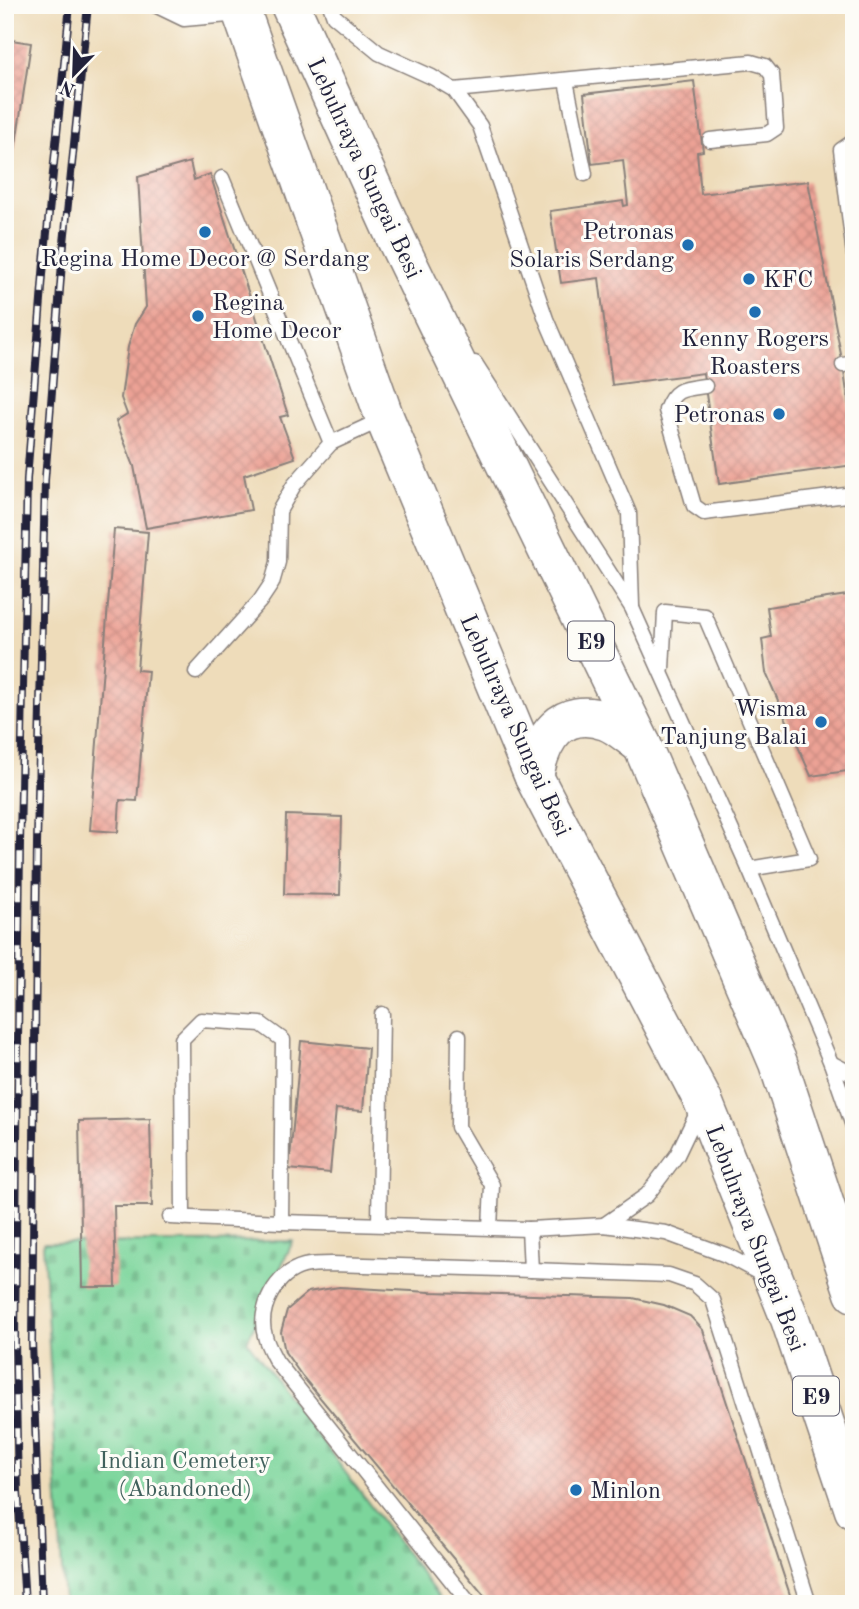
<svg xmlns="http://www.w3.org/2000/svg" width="859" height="1609" font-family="'Old Standard TT',serif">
<defs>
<pattern id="cemetery-stones" width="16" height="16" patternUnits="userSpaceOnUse" patternTransform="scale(1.75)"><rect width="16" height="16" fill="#7bd59b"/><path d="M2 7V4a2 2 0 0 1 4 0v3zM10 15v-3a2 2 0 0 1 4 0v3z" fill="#6ab786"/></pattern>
<pattern id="building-cross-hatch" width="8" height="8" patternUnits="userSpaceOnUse" patternTransform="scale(1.75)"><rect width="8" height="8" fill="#eca295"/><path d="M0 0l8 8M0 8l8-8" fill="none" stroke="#ca8b81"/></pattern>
</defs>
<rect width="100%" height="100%" fill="#fdfcf7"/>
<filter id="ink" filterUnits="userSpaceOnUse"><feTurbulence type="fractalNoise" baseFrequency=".0143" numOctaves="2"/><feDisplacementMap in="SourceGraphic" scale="14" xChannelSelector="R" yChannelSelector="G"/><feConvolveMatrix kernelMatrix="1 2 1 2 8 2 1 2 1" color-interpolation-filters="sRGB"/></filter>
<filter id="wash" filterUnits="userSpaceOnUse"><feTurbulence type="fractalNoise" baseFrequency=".00686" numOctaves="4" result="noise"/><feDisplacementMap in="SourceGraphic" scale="28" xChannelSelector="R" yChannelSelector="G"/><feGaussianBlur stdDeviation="1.57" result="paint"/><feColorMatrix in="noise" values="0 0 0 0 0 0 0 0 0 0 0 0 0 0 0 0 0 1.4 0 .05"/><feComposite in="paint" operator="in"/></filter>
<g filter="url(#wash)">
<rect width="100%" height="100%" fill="#eedcba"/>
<!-- cemetery -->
<polygon fill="url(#cemetery-stones)" stroke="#4e7c6b" stroke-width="2" points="293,1241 247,1341 444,1604 64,1604 43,1243"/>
<g id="blocks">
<!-- building -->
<g fill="url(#building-cross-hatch)">
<polygon points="5,39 31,43 14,157 5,155"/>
<polygon points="694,81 703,151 697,152 701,194 808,181 843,365 854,441 854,465 719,484 703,373 612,385 599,278 561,283 550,211 623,201 624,206 628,205 623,160 592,164 584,94"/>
<polygon points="190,162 194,180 210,174 288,415 280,417 295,458 244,475 251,510 146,528 134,466 116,421 127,414 121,398 128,347 135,324 146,307 138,177"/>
<polygon points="114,529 148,532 137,670 148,671 137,801 120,800 118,832 90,830"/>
<polygon points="854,594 854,798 852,798 847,771 811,776 766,673 762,639 771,637 767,607"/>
<polygon points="286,815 342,817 340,895 284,894"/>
<polygon points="301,1041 368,1048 363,1111 336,1109 330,1173 289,1169"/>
<polygon points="150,1119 152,1206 114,1206 116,1287 82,1287 79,1121"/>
<polygon points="339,1287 430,1292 633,1298 664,1305 690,1316 703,1330 793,1604 491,1604 302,1376 285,1352 281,1332 287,1310 308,1292"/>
</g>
</g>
</g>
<g filter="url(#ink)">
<use href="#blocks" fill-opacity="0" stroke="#887f7a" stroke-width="2"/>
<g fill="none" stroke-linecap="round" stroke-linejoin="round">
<defs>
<g id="service">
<polyline points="155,5 184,19 240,14"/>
<polyline points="330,5 334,16 379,53 432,77 454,90 480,126 546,319 629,513 632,606"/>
<polyline points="566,81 585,174"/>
<polyline points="454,90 751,62 765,66 772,75 776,128 767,134 710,140"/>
<polyline points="854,141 841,150 854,255"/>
<polyline points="222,178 331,443"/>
<polyline points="475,363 632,608 749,869 831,1063 854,1129"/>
<polyline points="843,365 854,363"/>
<path d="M705 386C683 389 674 388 666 410L694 506 704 513 854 494"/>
<polyline points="662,669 665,612 705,616 809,859 749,869"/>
<polyline points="196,672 260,601 272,583 278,562 279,511 294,485 331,443 383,419"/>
<polyline points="459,1036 458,1127 492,1185 490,1228"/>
<polyline points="831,1063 854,1075"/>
<polyline points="170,1217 281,1222 529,1229 604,1225 666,1233 726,1255 765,1276"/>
<polyline points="183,1218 182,1039 201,1020 261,1024 283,1040 281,1222"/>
<polyline points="379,1224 382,1014"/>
<polyline points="604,1225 647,1195 677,1155 699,1109"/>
<polyline points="531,1270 669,1275 695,1284 713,1300 809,1604"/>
<path d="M470 1604 276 1361C272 1353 267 1345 265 1336 257 1309 276 1273 304 1266 312 1264 323 1264 331 1264L531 1270 529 1229"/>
</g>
<g id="motorway">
<polyline points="239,5 385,419 534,777 703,1101 790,1319 854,1510"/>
<polyline points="290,5 397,241 642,745 778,1063 854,1293"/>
<path d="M534 777C541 738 561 705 606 721 618 725 631 738 642 745"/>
</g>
</defs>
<!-- service casing -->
<use href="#service" stroke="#887f7a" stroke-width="17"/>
<!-- motorway casing -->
<use href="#motorway" stroke="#887f7a" stroke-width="41"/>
<!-- service -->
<use href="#service" stroke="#fff" stroke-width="14"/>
<!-- motorway -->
<use href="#motorway" stroke="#fff" stroke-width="38"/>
<defs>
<g id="rail">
<polyline points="25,1604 18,1492 15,1342 20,843 27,479 44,262 70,5"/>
<polyline points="42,1604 32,1342 37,844 45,480 62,263 88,5"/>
</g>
</defs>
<!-- rail casing -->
<use href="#rail" stroke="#22223b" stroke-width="8"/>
<!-- rail -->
<use href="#rail" stroke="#fdfcf7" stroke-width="5" stroke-dasharray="16" stroke-linecap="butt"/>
</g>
</g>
<!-- markers -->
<g fill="#1f6fb2" stroke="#fdfcf7" stroke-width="2.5">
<circle cx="205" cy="232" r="7"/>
<circle cx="688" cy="245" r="7"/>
<circle cx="749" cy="279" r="7"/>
<circle cx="755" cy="312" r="7"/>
<circle cx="198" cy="316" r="7"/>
<circle cx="779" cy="414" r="7"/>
<circle cx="821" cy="722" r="7"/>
<circle cx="576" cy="1490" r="7"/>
</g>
<g text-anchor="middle" stroke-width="6" stroke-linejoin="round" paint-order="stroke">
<!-- shield labels -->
<g fill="#fdfcf7" stroke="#646373" stroke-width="2">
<rect x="568" y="621.5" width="46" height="39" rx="5"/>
<rect x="793" y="1376.5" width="46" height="39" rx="5"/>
</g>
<g font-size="23" font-weight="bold" fill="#22223b">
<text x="591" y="649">E9</text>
<text x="816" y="1404">E9</text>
</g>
<!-- street labels -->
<g font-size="24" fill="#22223b" stroke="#fdfcf7">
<text transform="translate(365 168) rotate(65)" y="8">Lebuhraya Sungai Besi</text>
<text transform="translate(516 725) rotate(66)" y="8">Lebuhraya Sungai Besi</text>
<text transform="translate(756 1238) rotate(69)" y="8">Lebuhraya Sungai Besi</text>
</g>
<!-- poi labels -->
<g font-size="24" fill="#22223b" stroke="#fdfcf7" text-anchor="end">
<text x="674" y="239">Petronas<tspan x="674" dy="28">Solaris Serdang</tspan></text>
<text x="205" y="266" text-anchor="middle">Regina Home Decor @ Serdang</text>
<text x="763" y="287" text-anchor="start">KFC</text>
<text x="212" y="310" text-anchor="start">Regina<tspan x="212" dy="28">Home Decor</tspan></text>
<text x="755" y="346" text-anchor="middle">Kenny Rogers<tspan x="755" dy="28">Roasters</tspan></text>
<text x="765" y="422">Petronas</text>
<text x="807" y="716">Wisma<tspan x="807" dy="28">Tanjung Balai</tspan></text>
<text x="590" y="1498" text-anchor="start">Minlon</text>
</g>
<!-- park labels -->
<g font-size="24" fill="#41615d" stroke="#fdfcf7">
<text x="185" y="1468">Indian Cemetery<tspan x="185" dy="28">(Abandoned)</tspan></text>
</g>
</g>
<!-- margin -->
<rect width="859" height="1609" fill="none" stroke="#fdfcf7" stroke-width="28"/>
<!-- north arrow -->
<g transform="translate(74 74) rotate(203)" stroke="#fdfcf7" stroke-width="5" paint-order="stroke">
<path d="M0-5L12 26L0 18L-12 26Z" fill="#22223b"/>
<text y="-10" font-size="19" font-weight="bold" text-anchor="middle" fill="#22223b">N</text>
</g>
</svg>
